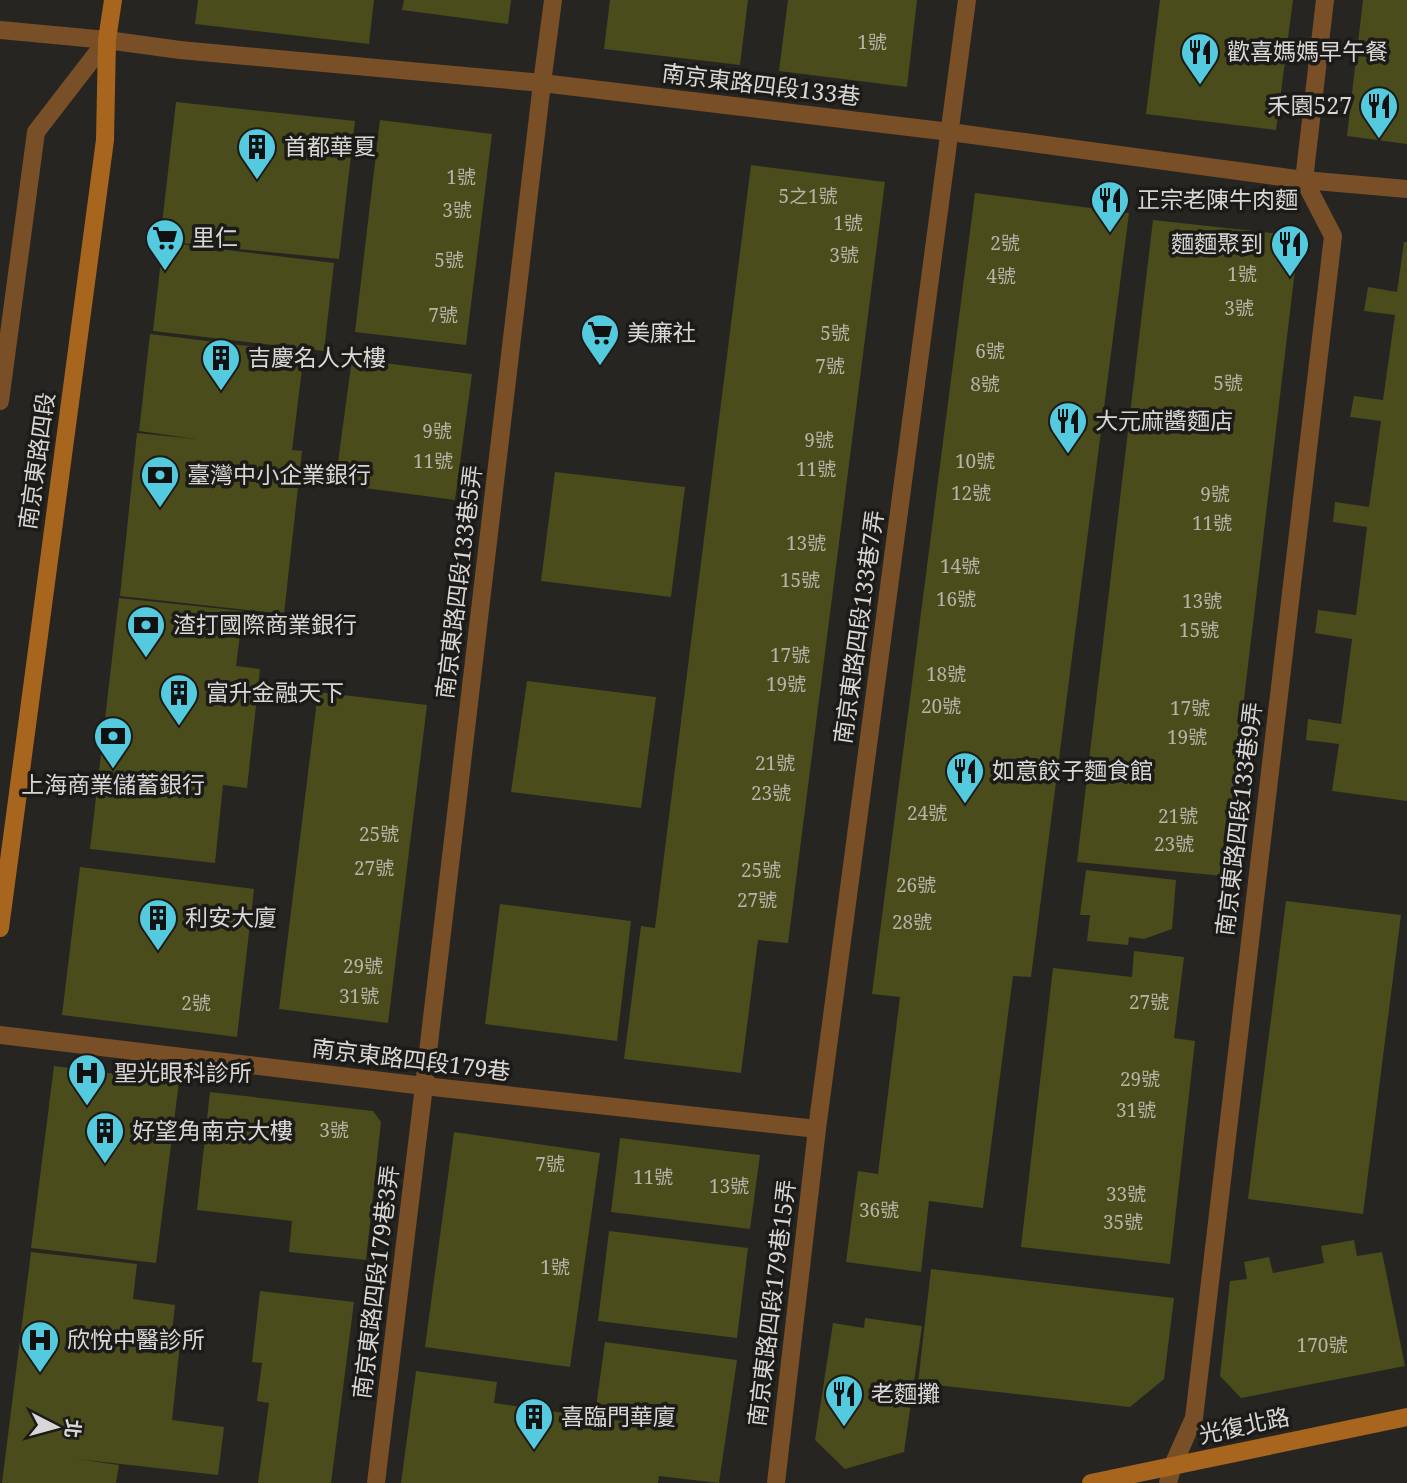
<svg xmlns="http://www.w3.org/2000/svg" width="1407" height="1483" font-family="'Noto Serif','Noto Sans TC',serif">
<rect width="100%" height="100%" fill="#262521"/>
<!-- building -->
<g fill="#4a4c1c">
<polygon points="198,0 374,0 369,44 195,24"/>
<polygon points="404,0 511,0 508,24 402,10"/>
<polygon points="610,0 748,0 740,65 604,49"/>
<polygon points="788,0 917,0 907,87 779,71"/>
<polygon points="1160,0 1293,0 1276,130 1146,114"/>
<polygon points="1363,0 1407,0 1407,144 1347,136"/>
<polygon points="176,102 355,121 339,259 160,241"/>
<polygon points="380,120 492,134 466,345 355,332"/>
<polygon points="751,165 885,182 788,943 758,940 741,1073 624,1059 641,926 655,928"/>
<polygon points="975,193 1129,213 1031,977 1013,976 983,1208 929,1201 921,1272 846,1262 858,1171 878,1174 900,997 872,994"/>
<polygon points="1153,220 1299,236 1223,876 1077,862"/>
<polygon points="163,242 334,263 324,351 153,331"/>
<polygon points="1404,242 1407,242 1407,801 1332,791 1339,744 1306,740 1308,719 1341,724 1352,639 1315,633 1318,610 1356,615 1367,527 1333,522 1335,502 1369,507 1381,421 1350,417 1354,396 1383,400 1395,315 1364,311 1368,287 1397,292"/>
<polygon points="150,334 304,353 292,450 302,451 284,614 120,596 137,433 196,439 139,431"/>
<polygon points="352,359 472,374 455,500 335,484"/>
<polygon points="555,472 685,487 671,597 541,581"/>
<polygon points="119,598 243,611 236,666 260,669 247,788 223,785 215,863 90,849"/>
<polygon points="527,681 656,697 641,808 511,792"/>
<polygon points="318,692 427,705 388,1023 279,1009"/>
<polygon points="80,867 254,889 237,1037 62,1015"/>
<polygon points="1086,870 1176,880 1172,929 1144,939 1129,937 1128,945 1087,941 1090,915 1080,915"/>
<polygon points="1286,901 1401,915 1363,1214 1248,1199"/>
<polygon points="500,904 631,921 617,1041 485,1024"/>
<polygon points="1134,951 1184,957 1174,1038 1195,1041 1170,1264 1021,1247 1053,968 1132,977"/>
<polygon points="54,1066 179,1082 156,1263 31,1248"/>
<polygon points="210,1092 373,1111 381,1122 366,1260 289,1252 292,1221 197,1210"/>
<polygon points="454,1132 600,1153 570,1367 425,1347"/>
<polygon points="620,1138 760,1155 750,1229 611,1212"/>
<polygon points="609,1231 748,1248 737,1338 598,1321"/>
<polygon points="1354,1240 1357,1256 1382,1252 1405,1366 1241,1398 1220,1376 1230,1281 1247,1279 1244,1262 1269,1257 1273,1273 1324,1263 1321,1246"/>
<polygon points="31,1252 137,1264 133,1299 175,1305 172,1333 181,1334 172,1420 224,1427 218,1475 77,1459 119,1465 116,1483 2,1483"/>
<polygon points="931,1269 1174,1298 1164,1379 1130,1407 918,1383"/>
<polygon points="260,1291 354,1302 331,1483 258,1483 269,1403 257,1401 262,1363 252,1362"/>
<polygon points="865,1318 922,1326 904,1452 845,1469 815,1440 833,1323 864,1328"/>
<polygon points="605,1342 737,1360 719,1483 659,1476 658,1483 401,1483 416,1371 497,1382 494,1403 642,1424 643,1413 596,1407"/>
</g>
<g fill="none" stroke-linecap="round" stroke-linejoin="round">
<!-- lane -->
<g stroke="#794f27" stroke-width="18">
<polyline points="0,401 36,132 107,40"/>
<polyline points="1173,1465 1194,1418 1333,236 1304,180 1325,0"/>
<polyline points="376,1483 424,1086 542,83 553,0"/>
<polyline points="776,1483 817,1129 967,0"/>
</g>
<!-- street -->
<g stroke="#794f27" stroke-width="18">
<polyline points="0,30 107,40 180,50 542,83 950,132 1304,180 1407,189"/>
<polyline points="0,1035 424,1086 817,1129"/>
<polyline points="1168,1483 1173,1465"/>
</g>
<!-- secondary -->
<g stroke="#a7651d" stroke-width="18">
<polyline points="0,928 105,140 107,40 113,0"/>
<polyline points="1091,1483 1407,1417"/>
</g>
</g>
<!-- icons -->
<defs>
<symbol id="restaurant-pin" viewBox="-11 -11 22 30"><path d="M0 17L-7.5 6A9.5 9.5 0 1 1 7.5 6Z" fill="#54cade" stroke="#1c1b18"/><path d="M-5-6h1v4h1v-4h1v4h1v-4h1v5L-1.5 .5V6h-2V.5L-5-1ZM5-6V6H3V1.5H1.5Q1.5-4 5-6Z" fill="#111"/></symbol>
<symbol id="building-pin" viewBox="-11 -11 22 30"><path d="M0 17L-7.5 6A9.5 9.5 0 1 1 7.5 6Z" fill="#54cade" stroke="#1c1b18"/><path d="M-4-6H4V6H1V3H-1V6H-4ZM-2.5-4.3h1.7v1.8h-1.7ZM.8-4.3h1.7v1.8H.8ZM-2.5-1h1.7V.8h-1.7ZM.8-1h1.7V.8H.8Z" fill="#111"/></symbol>
<symbol id="supermarket-pin" viewBox="-11 -11 22 30"><path d="M0 17L-7.5 6A9.5 9.5 0 1 1 7.5 6Z" fill="#54cade" stroke="#1c1b18"/><path d="M-6-5.5h2.5l.6 2H6L4.5 2H-2.5L-4.4-4H-6ZM-1.5 3.2a1.3 1.3 0 1 0 .1 0ZM3 3.2a1.3 1.3 0 1 0 .1 0Z" fill="#111"/></symbol>
<symbol id="bank-pin" viewBox="-11 -11 22 30"><path d="M0 17L-7.5 6A9.5 9.5 0 1 1 7.5 6Z" fill="#54cade" stroke="#1c1b18"/><path d="M-6-4H6V4H-6ZM0-2.3a2.3 2.3 0 1 0 0 4.6a2.3 2.3 0 1 0 0-4.6Z" fill="#111"/></symbol>
<symbol id="hospital-pin" viewBox="-11 -11 22 30"><path d="M0 17L-7.5 6A9.5 9.5 0 1 1 7.5 6Z" fill="#54cade" stroke="#1c1b18"/><path d="M-5-5h3v3.5h4V-5h3V5h-3V1.5h-4V5h-3Z" fill="#111"/></symbol>
</defs>
<g fill-rule="evenodd">
<use href="#restaurant-pin" x="1178" y="30" width="44" height="60"/>
<use href="#restaurant-pin" x="1357" y="84" width="44" height="60"/>
<use href="#building-pin" x="235" y="125" width="44" height="60"/>
<use href="#restaurant-pin" x="1088" y="178" width="44" height="60"/>
<use href="#supermarket-pin" x="143" y="216" width="44" height="60"/>
<use href="#restaurant-pin" x="1268" y="222" width="44" height="60"/>
<use href="#supermarket-pin" x="578" y="311" width="44" height="60"/>
<use href="#building-pin" x="199" y="336" width="44" height="60"/>
<use href="#restaurant-pin" x="1046" y="399" width="44" height="60"/>
<use href="#bank-pin" x="138" y="453" width="44" height="60"/>
<use href="#bank-pin" x="124" y="603" width="44" height="60"/>
<use href="#building-pin" x="157" y="671" width="44" height="60"/>
<use href="#bank-pin" x="91" y="714" width="44" height="60"/>
<use href="#restaurant-pin" x="943" y="749" width="44" height="60"/>
<use href="#building-pin" x="136" y="896" width="44" height="60"/>
<use href="#hospital-pin" x="65" y="1051" width="44" height="60"/>
<use href="#building-pin" x="83" y="1109" width="44" height="60"/>
<use href="#hospital-pin" x="18" y="1318" width="44" height="60"/>
<use href="#restaurant-pin" x="822" y="1372" width="44" height="60"/>
<use href="#building-pin" x="512" y="1395" width="44" height="60"/>
</g>
<g text-anchor="middle" stroke-width="7" stroke-linejoin="round" paint-order="stroke">
<!-- number labels -->
<g font-size="19" fill="#b4b4a7">
<text x="872" y="49">1號</text>
<text x="461" y="184">1號</text>
<text x="808" y="203">5之1號</text>
<text x="457" y="217">3號</text>
<text x="848" y="230">1號</text>
<text x="1005" y="250">2號</text>
<text x="844" y="262">3號</text>
<text x="449" y="267">5號</text>
<text x="1242" y="281">1號</text>
<text x="1001" y="283">4號</text>
<text x="1239" y="315">3號</text>
<text x="443" y="322">7號</text>
<text x="835" y="340">5號</text>
<text x="990" y="358">6號</text>
<text x="830" y="373">7號</text>
<text x="1228" y="390">5號</text>
<text x="985" y="391">8號</text>
<text x="437" y="438">9號</text>
<text x="819" y="447">9號</text>
<text x="433" y="468">11號</text>
<text x="975" y="468">10號</text>
<text x="816" y="476">11號</text>
<text x="971" y="500">12號</text>
<text x="1215" y="501">9號</text>
<text x="1212" y="530">11號</text>
<text x="806" y="550">13號</text>
<text x="960" y="573">14號</text>
<text x="800" y="587">15號</text>
<text x="956" y="606">16號</text>
<text x="1202" y="608">13號</text>
<text x="1199" y="637">15號</text>
<text x="790" y="662">17號</text>
<text x="946" y="681">18號</text>
<text x="786" y="691">19號</text>
<text x="941" y="713">20號</text>
<text x="1190" y="715">17號</text>
<text x="1187" y="744">19號</text>
<text x="775" y="770">21號</text>
<text x="771" y="800">23號</text>
<text x="927" y="820">24號</text>
<text x="1178" y="823">21號</text>
<text x="379" y="841">25號</text>
<text x="1174" y="851">23號</text>
<text x="374" y="875">27號</text>
<text x="761" y="877">25號</text>
<text x="916" y="892">26號</text>
<text x="757" y="907">27號</text>
<text x="912" y="929">28號</text>
<text x="363" y="973">29號</text>
<text x="359" y="1003">31號</text>
<text x="1149" y="1009">27號</text>
<text x="196" y="1010">2號</text>
<text x="1140" y="1086">29號</text>
<text x="1136" y="1117">31號</text>
<text x="334" y="1137">3號</text>
<text x="550" y="1171">7號</text>
<text x="653" y="1184">11號</text>
<text x="729" y="1193">13號</text>
<text x="1126" y="1201">33號</text>
<text x="879" y="1217">36號</text>
<text x="1123" y="1229">35號</text>
<text x="555" y="1274">1號</text>
<text x="1322" y="1352">170號</text>
</g>
<!-- poi labels -->
<g font-size="23" fill="#d8d7d5" stroke="#1c1b18" text-anchor="start">
<text x="1227" y="60">歡喜媽媽早午餐</text>
<text x="1352" y="114" text-anchor="end">禾園527</text>
<text x="284" y="155">首都華夏</text>
<text x="1137" y="208">正宗老陳牛肉麵</text>
<text x="192" y="246">里仁</text>
<text x="1263" y="252" text-anchor="end">麵麵聚到</text>
<text x="627" y="341">美廉社</text>
<text x="248" y="366">吉慶名人大樓</text>
<text x="1095" y="429">大元麻醬麵店</text>
<text x="187" y="483">臺灣中小企業銀行</text>
<text x="173" y="633">渣打國際商業銀行</text>
<text x="206" y="701">富升金融天下</text>
<text x="992" y="779">如意餃子麵食館</text>
<text x="113" y="793" text-anchor="middle">上海商業儲蓄銀行</text>
<text x="185" y="926">利安大廈</text>
<text x="114" y="1081">聖光眼科診所</text>
<text x="132" y="1139">好望角南京大樓</text>
<text x="67" y="1348">欣悅中醫診所</text>
<text x="871" y="1402">老麵攤</text>
<text x="561" y="1425">喜臨門華廈</text>
</g>
<!-- street labels -->
<g font-size="23" fill="#d8d7d5" stroke="#1c1b18">
<text transform="translate(761 85) rotate(7)" y="8">南京東路四段133巷</text>
<text transform="translate(37 461) rotate(-82)" y="8">南京東路四段</text>
<text transform="translate(459 582) rotate(-83)" y="8">南京東路四段133巷5弄</text>
<text transform="translate(859 627) rotate(-82)" y="8">南京東路四段133巷7弄</text>
<text transform="translate(1239 819) rotate(-83)" y="8">南京東路四段133巷9弄</text>
<text transform="translate(411 1060) rotate(7)" y="8">南京東路四段179巷</text>
<text transform="translate(376 1282) rotate(-83)" y="8">南京東路四段179巷3弄</text>
<text transform="translate(772 1303) rotate(-83)" y="8">南京東路四段179巷15弄</text>
<text transform="translate(1244 1426) rotate(-12)" y="8">光復北路</text>
</g>
</g>
<!-- north arrow -->
<g transform="translate(56 1427) rotate(96)" stroke="#1c1b18" stroke-width="5" paint-order="stroke">
<path d="M0-5L12 26L0 18L-12 26Z" fill="#d8d7d5"/>
<text y="-10" font-size="19" font-weight="bold" text-anchor="middle" fill="#d8d7d5">北</text>
</g>
</svg>
